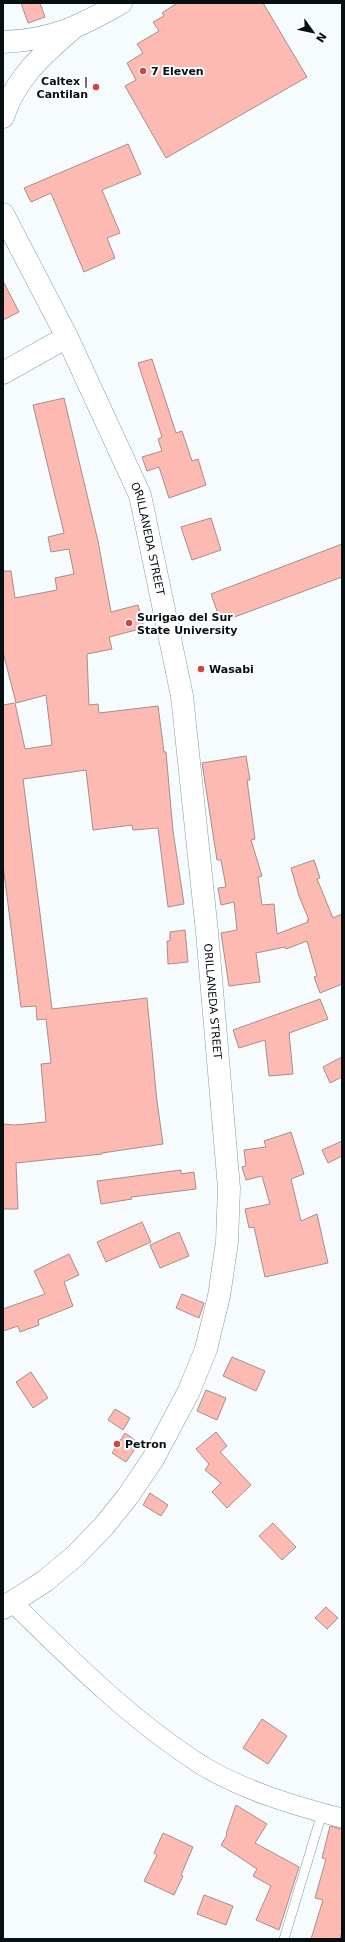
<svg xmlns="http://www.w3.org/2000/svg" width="345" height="1942" font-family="'DejaVu Sans',sans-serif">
<rect width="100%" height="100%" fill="#f6fbfd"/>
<!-- building -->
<g fill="#fdbab2" stroke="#a78e8b">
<polygon points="21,3 40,3 45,17 28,23"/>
<polygon points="177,3 263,3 307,77 166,158 125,86 136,80 127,63 143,53 137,44 159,31 153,22 164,16 162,13"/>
<polygon points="128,144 141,174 102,190 120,233 107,238 115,258 84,272 51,193 31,202 24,188"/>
<polygon points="3,281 19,312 3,320"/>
<polygon points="152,359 176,433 182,431 192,461 198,459 206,485 169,498 159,467 147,471 142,457 162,451 158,439 162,437 138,363"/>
<polygon points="64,398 98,541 111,612 138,605 144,628 109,637 112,649 87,654 89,705 98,704 99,713 158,706 164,752 166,752 173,831 184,904 168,907 158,828 133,830 132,825 93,830 86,770 23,779 52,1009 147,998 157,1101 163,1144 102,1153 102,1154 16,1163 18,1209 3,1209 3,1124 15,1125 46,1122 41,1064 51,1063 46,1019 37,1020 36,1006 21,1007 3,865 3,705 15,703 25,749 52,745 46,695 16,703 3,652 3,571 11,571 15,598 57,590 55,578 74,574 69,549 51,552 48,537 64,533 33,405"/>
<polygon points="211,518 221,550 192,560 181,527"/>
<polygon points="342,544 342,577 221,622 211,594"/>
<polygon points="246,756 250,780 247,780 255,839 251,840 262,876 258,877 262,905 274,904 277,934 308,922 307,920 309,920 299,896 291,868 314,860 320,878 317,879 333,918 342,914 342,984 320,993 314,977 317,976 307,941 286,949 285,947 256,953 260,982 229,986 221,933 237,930 234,902 221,905 218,888 226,887 221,860 217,860 202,763"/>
<polygon points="185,930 188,962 168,964 167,941 170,941 170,932"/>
<polygon points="320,999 328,1019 289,1033 293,1074 269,1076 265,1040 239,1048 233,1030"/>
<polygon points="342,1057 342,1077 330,1083 323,1067"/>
<polygon points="291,1132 304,1174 291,1179 301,1221 317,1214 328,1263 265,1277 254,1227 249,1228 245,1209 270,1204 262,1176 246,1180 242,1167 246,1166 244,1150 266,1147 264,1141"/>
<polygon points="342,1141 342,1156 328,1163 322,1150"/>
<polygon points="181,1170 181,1174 194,1172 196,1189 131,1197 132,1199 101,1204 97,1181"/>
<polygon points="142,1222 151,1242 106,1262 97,1242"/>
<polygon points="179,1232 189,1256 160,1268 150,1245"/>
<polygon points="69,1254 79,1275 64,1282 73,1306 38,1320 39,1325 20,1332 18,1326 3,1331 3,1309 45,1294 34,1271"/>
<polygon points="182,1294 204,1303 199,1318 176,1308"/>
<polygon points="232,1357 265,1371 256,1391 223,1376"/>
<polygon points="31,1372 48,1398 33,1408 16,1382"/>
<polygon points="206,1390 226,1398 217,1420 197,1411"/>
<polygon points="115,1409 130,1418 123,1430 108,1420"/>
<polygon points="216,1432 227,1446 220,1452 251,1485 227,1508 212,1492 221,1483 205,1470 209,1464 196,1449"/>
<polygon points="125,1433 139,1443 126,1462 112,1453"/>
<polygon points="150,1493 168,1505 161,1516 143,1505"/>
<polygon points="273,1523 296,1547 282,1560 259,1536"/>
<polygon points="326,1607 338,1618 327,1629 315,1618"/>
<polygon points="262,1719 287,1736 268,1764 243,1748"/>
<polygon points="236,1805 267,1824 255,1843 299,1867 279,1930 256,1920 271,1886 253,1876 257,1869 221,1845 227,1835 226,1834"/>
<polygon points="330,1826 342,1829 342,1931 340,1939 311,1939 323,1900 315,1898 326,1859 322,1858"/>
<polygon points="163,1833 193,1847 181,1875 183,1876 174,1895 144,1881 157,1855 154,1853"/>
<polygon points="204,1895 233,1906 226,1925 197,1914"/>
</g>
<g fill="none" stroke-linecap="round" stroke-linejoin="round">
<defs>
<polyline id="lane" points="284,1939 322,1813"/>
<path id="street" d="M12 1602C72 1661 132 1721 203 1766 245 1791 295 1806 342 1818"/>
<g id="secondary">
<path d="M3 117C15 79 42 55 71 30"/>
<path id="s1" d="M3 214 67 337 140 495 182 696 207 932 229 1188 227 1242 219 1296 206 1349 189 1391 153 1459 128 1496 104 1526 75 1556 45 1581 3 1608"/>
<polyline points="3,373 67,337"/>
</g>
<path id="highway" d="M3 42C52 40 79 27 121 3"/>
</defs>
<!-- lane casing -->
<use href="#lane" stroke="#849ea3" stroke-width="10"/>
<!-- street casing -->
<use href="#street" stroke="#849ea3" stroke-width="20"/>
<!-- secondary casing -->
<use href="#secondary" stroke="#849ea3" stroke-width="23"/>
<!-- highway casing -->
<use href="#highway" stroke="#849ea3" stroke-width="23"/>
<!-- lane -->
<use href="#lane" stroke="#fff" stroke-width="9"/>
<!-- street -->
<use href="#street" stroke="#fff" stroke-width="19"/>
<!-- secondary -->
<use href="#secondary" stroke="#fff" stroke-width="22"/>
<!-- highway -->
<use href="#highway" stroke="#fff" stroke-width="22"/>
</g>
<!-- markers -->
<g fill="#d24440" stroke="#fff" stroke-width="1.5">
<circle cx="143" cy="71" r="4"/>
<circle cx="96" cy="87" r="4"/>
<circle cx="129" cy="623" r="4"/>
<circle cx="201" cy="669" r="4"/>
<circle cx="117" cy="1444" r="4"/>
</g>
<g text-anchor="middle" stroke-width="4" stroke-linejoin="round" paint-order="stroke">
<!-- poi labels -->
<g font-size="11" font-weight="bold" fill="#060f11" stroke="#fff" text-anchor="start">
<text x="151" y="75">7 Eleven</text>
<text x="88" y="85" text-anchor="end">Caltex |<tspan x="88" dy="13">Cantilan</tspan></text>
<text x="137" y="621">Surigao del Sur<tspan x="137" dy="13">State University</tspan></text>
<text x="209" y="673">Wasabi</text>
<text x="125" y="1448">Petron</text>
</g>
<!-- street labels -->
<g font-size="11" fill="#060f11" stroke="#fff">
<text dy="4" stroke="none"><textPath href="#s1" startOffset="357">ORILLANEDA STREET</textPath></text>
<text dy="4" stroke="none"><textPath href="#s1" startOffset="825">ORILLANEDA STREET</textPath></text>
</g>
</g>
<!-- border -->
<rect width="345" height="1942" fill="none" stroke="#060f11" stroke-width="8"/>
<!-- north arrow -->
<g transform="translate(313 32) rotate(123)" stroke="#ffffff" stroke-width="3" paint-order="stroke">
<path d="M0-3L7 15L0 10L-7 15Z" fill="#060f11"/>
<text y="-6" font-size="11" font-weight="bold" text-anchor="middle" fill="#060f11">N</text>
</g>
</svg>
